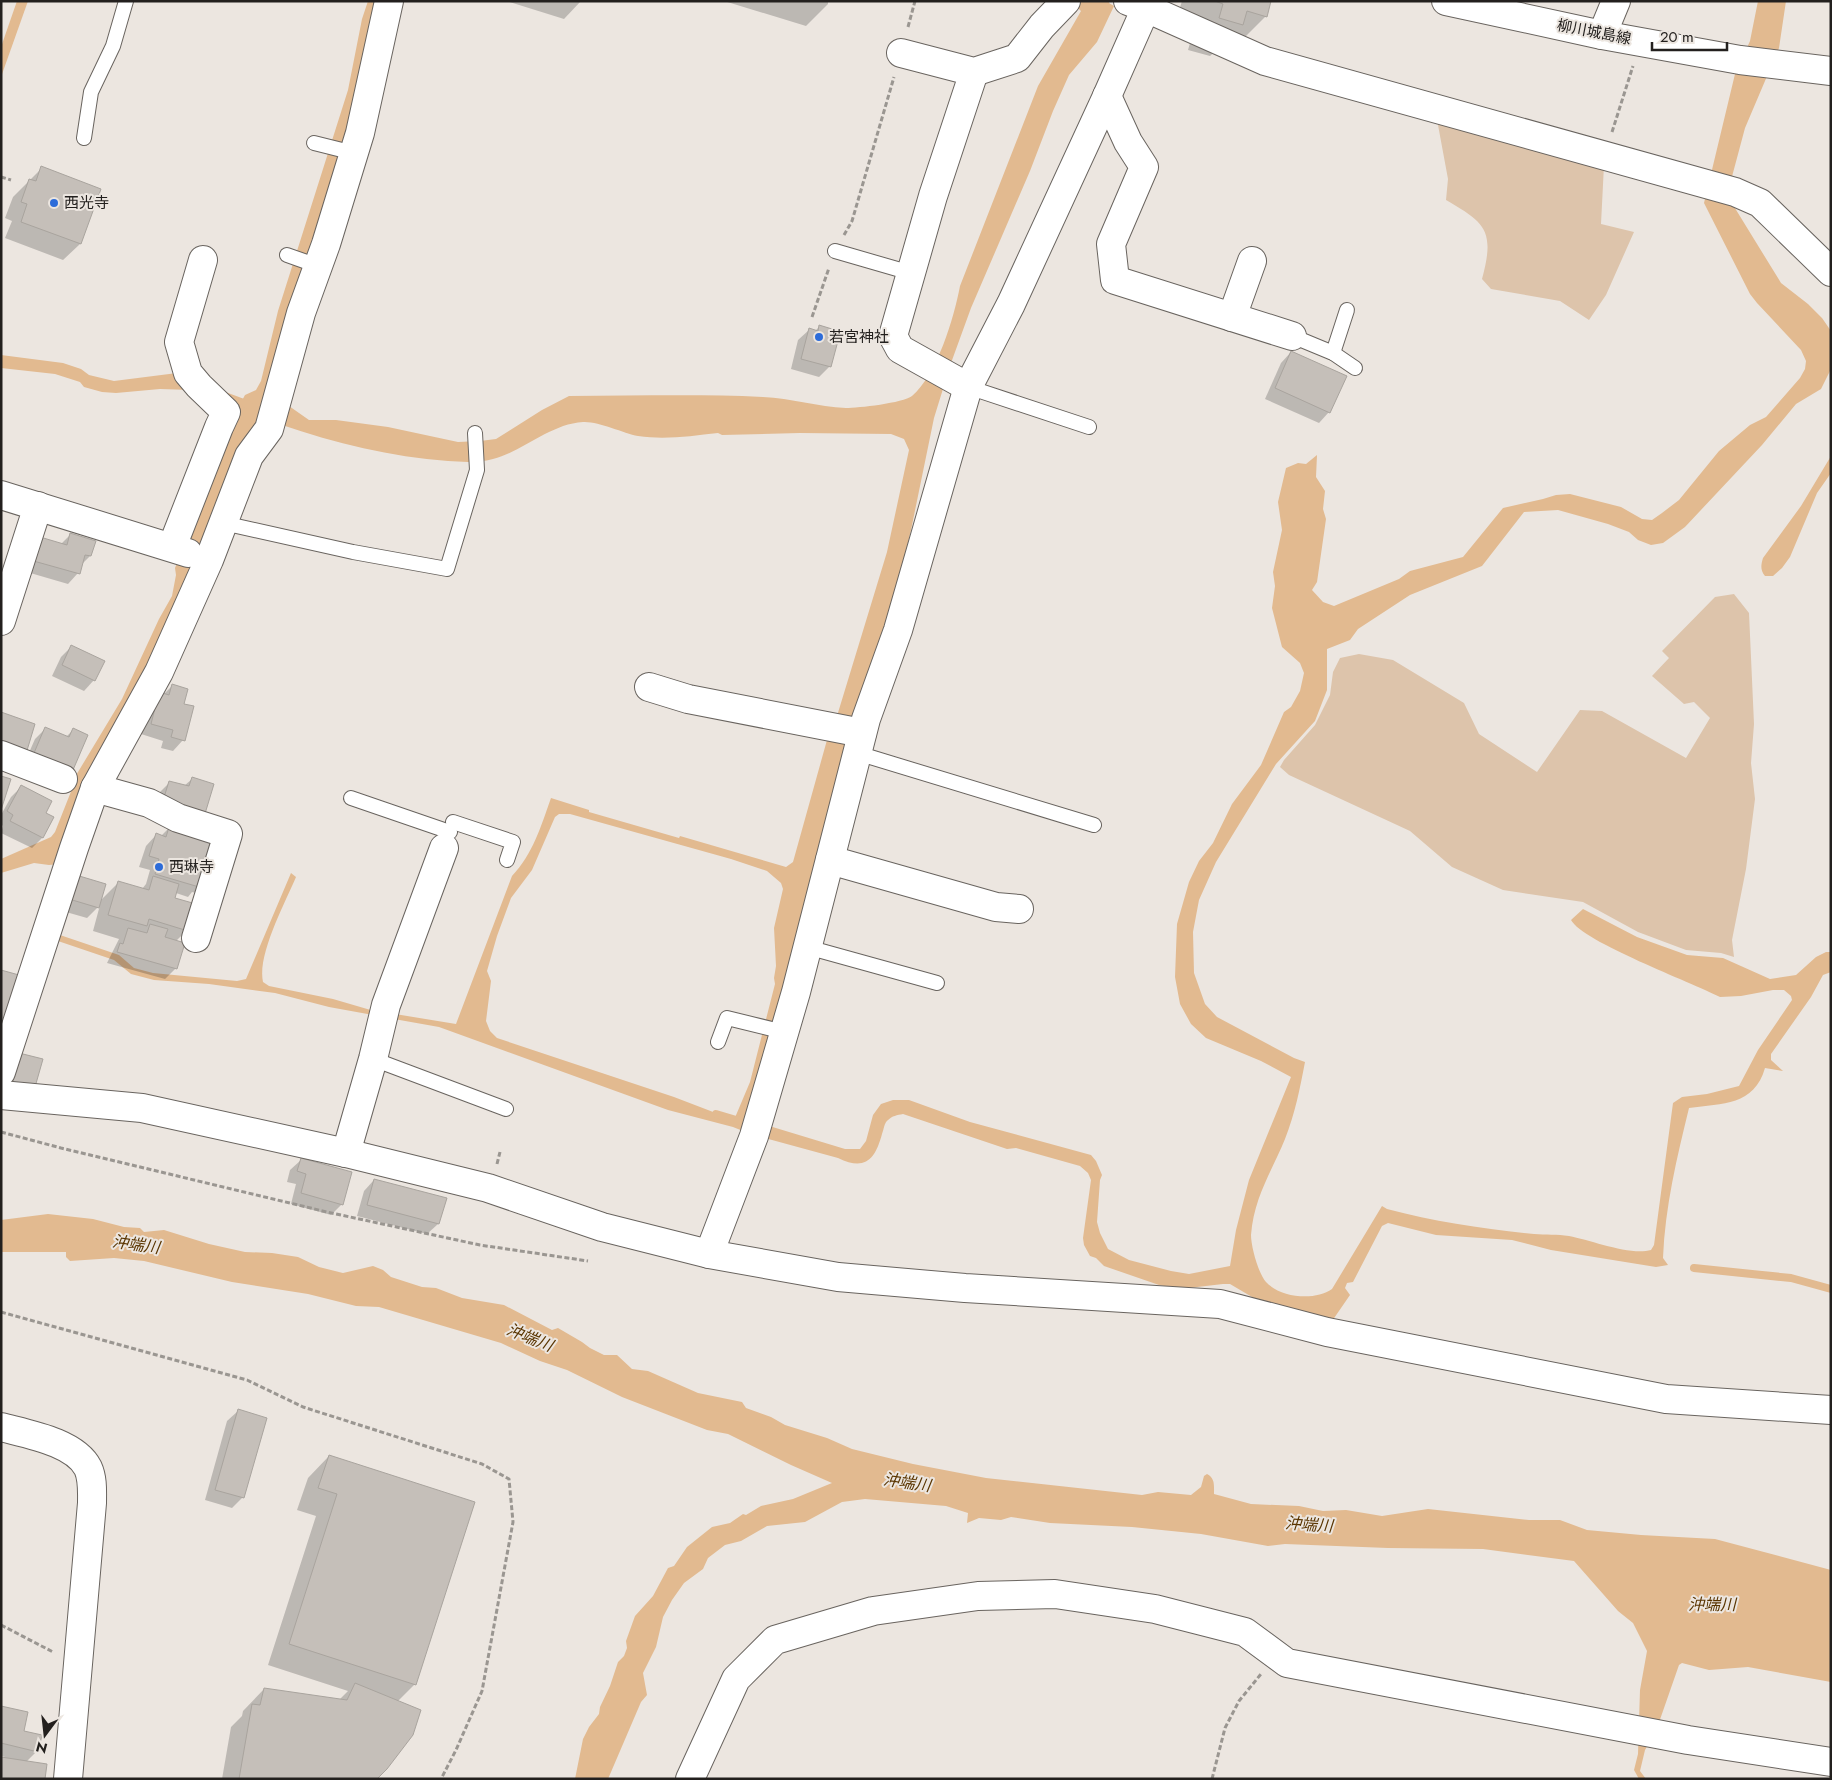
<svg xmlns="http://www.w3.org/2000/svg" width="1832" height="1780" font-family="Jost,'Noto Sans JP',sans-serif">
<rect width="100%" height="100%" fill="#ece6e0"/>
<!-- green -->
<g fill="#ddc4ab">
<path d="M1440 118 1604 165 1601 224 1634 232 1606 295 1589 320 1560 301 1491 289 1482 279C1495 231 1486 223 1446 200L1448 179 1438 125Z"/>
<polygon points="1734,594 1749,613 1754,724 1751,763 1755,799 1746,869 1732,940 1734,957 1721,953 1686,950 1638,932 1583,902 1503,890 1452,867 1410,831 1289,775 1280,767 1284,760 1315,725 1330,695 1333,672 1340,658 1359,654 1393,660 1464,703 1479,734 1537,772 1580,710 1602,711 1686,758 1710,718 1694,702 1684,704 1652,676 1669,658 1662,651 1715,597"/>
</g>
<!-- water -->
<g fill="#e2ba90" fill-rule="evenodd">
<polygon points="17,1 28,1 1,77 1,47"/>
<polygon points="368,1 378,1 367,58 272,392 204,538 198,545 191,568 59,864 49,865 34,863 1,873 1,859 51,837 55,832 72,789 71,786 75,777 122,699 159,619 172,596 176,575 175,568 185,543 196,505 240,414 238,408 245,395 256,390 261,381 278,311 348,90 362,19"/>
<path d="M1073 1H1109V3L1114 6 1097 42 1069 75 1053 111 1030 171 971 308 951 363 934 418 911 530 888 625 850 749 748 1133 733 1127 668 1110 439 1027 394 1019 395 1014 456 1024 512 876C533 854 541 826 551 798L589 810V812L679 838 680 836 786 867 793 862 827 740 837 716 887 552 909 450 904 439 891 434 800 433 722 435 718 433C691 436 665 440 638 436 623 433 598 421 583 422 550 424 524 451 493 459 478 463 462 462 448 461 391 457 335 443 282 425L289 406 309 420H336L388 427 458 442 480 441 496 439 542 410 569 396C634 396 699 394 763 397 791 398 818 407 846 408 858 408 903 403 912 396 937 375 954 318 960 286L1038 86 1081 11 1072 2ZM559 814H570L731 859 767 871 781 883 783 889 774 928 776 966 774 978 775 984 750 1082 734 1120 674 1097 497 1038 490 1031 486 1021 491 981 487 971 497 936 511 898 532 870 555 817Z"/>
<path d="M1758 1H1786L1779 48 1745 128 1726 199 1730 200 1781 283 1808 304 1822 318 1831 331V369L1821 389 1796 404 1762 445 1685 527 1663 543 1651 545 1638 540 1629 532 1608 524 1558 510 1524 512 1482 566 1410 595 1358 629 1350 640 1327 649V690L1315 721 1276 764 1216 862 1199 900 1193 932 1194 973 1205 1004 1217 1017 1294 1058 1305 1062C1300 1088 1295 1114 1285 1139 1271 1173 1254 1197 1251 1235 1251 1246 1258 1273 1266 1282 1281 1298 1315 1301 1332 1289L1382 1206 1387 1209C1435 1222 1485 1229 1534 1234 1546 1235 1557 1234 1569 1236 1591 1240 1630 1256 1651 1250L1654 1245 1673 1103 1682 1097 1707 1094 1739 1086 1758 1050 1792 1000 1791 996 1784 990H1773L1741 996 1720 997C1691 982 1583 942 1571 920L1583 909 1637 937 1687 955 1723 958 1770 979 1796 975 1816 957 1826 952H1831V972L1823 975 1811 997 1771 1054V1060L1783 1071 1765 1068C1754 1106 1723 1103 1689 1108 1677 1157 1665 1207 1663 1258L1668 1265 1656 1267 1551 1250 1512 1240 1436 1235 1388 1223 1382 1226 1353 1282 1347 1283 1345 1288 1350 1295 1330 1324 1274 1310 1230 1284H1223L1180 1289 1159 1285 1104 1266 1096 1258 1090 1256 1084 1245 1083 1238 1091 1180 1088 1173 1080 1166 1016 1148 1007 1149 903 1114C897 1115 892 1116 888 1120 884 1123 884 1129 882 1134 875 1160 865 1171 838 1158L761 1137 766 1125 845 1149H860L866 1141 873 1115 881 1104 893 1100H909L970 1122 1091 1155 1096 1161 1102 1175 1100 1180 1097 1222 1100 1233 1108 1249 1129 1260 1171 1271 1189 1274 1230 1266 1236 1230 1249 1180 1291 1077 1261 1061 1206 1038 1191 1024 1180 1004 1175 977 1177 924 1189 882 1199 861 1213 843 1232 804 1261 765 1284 712 1291 707 1300 691 1304 673 1300 663 1282 647 1272 608 1275 586 1273 572 1282 530 1278 502 1286 468 1298 463 1306 464 1317 455 1316 477 1325 491 1323 509 1326 519 1317 582 1312 590 1323 602 1334 606 1399 579 1410 571 1463 557 1503 508 1543 499 1556 495 1570 494 1621 507 1642 519 1652 520 1662 513 1679 500 1719 451 1750 425 1766 417 1800 378 1805 369 1806 361 1801 350 1757 303 1750 294 1704 203 1735 74 1750 41Z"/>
<polygon points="1,355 63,363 81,369 89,375 114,381 185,372 191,390 160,389 116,393 102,392 84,387 80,382 55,374 1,368"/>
<path d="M1831 456V473L1817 493 1790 557 1782 568 1773 576H1765C1760 570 1761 565 1763 558L1801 506Z"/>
<path d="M291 873 296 877C285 903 257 955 263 982L269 986 333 999 374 1011 373 1015 329 1007 275 993 209 984 154 980 131 974 114 960 55 940 57 934 119 955 134 968 153 973 237 981 246 979Z"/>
<path d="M48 1214 93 1219 124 1227 140 1228 144 1232 164 1230 209 1244 245 1252 272 1253 298 1257 319 1267 343 1273 373 1266 383 1270 391 1277 422 1287 436 1288 462 1298 504 1305 552 1330 558 1328 582 1342 590 1348 604 1355H617L632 1369 648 1371 698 1393 742 1402 746 1408 771 1417 785 1425 827 1438 852 1449 913 1464 986 1478 1142 1495 1158 1492 1191 1495 1201 1487 1204 1476 1207 1474C1215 1478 1214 1485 1214 1494L1251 1504 1299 1506 1323 1511 1346 1510 1382 1516 1428 1509 1529 1520H1560L1587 1530 1641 1535 1715 1539 1831 1570V1682L1748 1667 1709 1670 1682 1663 1679 1665 1656 1731 1645 1750 1640 1771 1646 1779H1639L1634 1770 1638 1754 1640 1690 1647 1651 1633 1623 1618 1611 1574 1561 1483 1549 1388 1548 1285 1544 1268 1546 1201 1534 1132 1527 1050 1523 1011 1517 1001 1520 979 1518 967 1523 968 1513 946 1506 865 1499 842 1502 805 1522 767 1526 741 1541 725 1545 708 1558 703 1569 684 1583 672 1600 663 1617 656 1647 643 1673 647 1695 641 1702 608 1779H575L583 1739 589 1727 599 1714 600 1707 610 1686 618 1662 624 1656 627 1648 626 1641 635 1616 653 1596 668 1568 674 1566 687 1547 712 1527 730 1523 743 1514 746 1515 761 1506 793 1499 832 1483 791 1465 728 1434 707 1430 622 1397 567 1370 540 1361 501 1343 379 1307 356 1306 308 1294 232 1282 144 1261 114 1258 70 1261 66 1257V1252H1V1220Z"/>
</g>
<!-- shadow -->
<g fill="#0003">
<polygon points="506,1 581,1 564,19"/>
<polygon points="724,1 828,1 828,4 806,26"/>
<polygon points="1182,1 1270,1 1266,16 1234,48 1222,45 1210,56 1188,50 1192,36 1173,30"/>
<polygon points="42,168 100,190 80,244 63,260 5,238 12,221 5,218 13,197"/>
<polygon points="820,326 830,366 819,377 791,369 798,340 809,330 815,331"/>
<polygon points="1291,352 1329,412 1319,423 1265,399 1281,363"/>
<polygon points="70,535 90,556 81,565 78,573 68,584 20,570 61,544"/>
<polygon points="72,646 94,680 84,691 52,676 61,657"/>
<polygon points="172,686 182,704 183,740 173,751 161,748 163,741 141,734 149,704 164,694"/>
<polygon points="46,728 66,737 73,730 87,736 24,764 35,739"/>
<polygon points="192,779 203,816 159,793 170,782 184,786"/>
<polygon points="21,787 44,814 53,818 42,838 32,848 1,833 3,826 1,824 1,815 11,797"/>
<polygon points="169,828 211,841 196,893 192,892 188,897 176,893 173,899 187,930 176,941 176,968 165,979 107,963 119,939 93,931 100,905 87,918 59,910 65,887 100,901 119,882 142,889 146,884 150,870 139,867 146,846 156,835 161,836"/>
<polygon points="301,1160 342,1204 331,1215 291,1204 296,1184 287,1182 290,1170"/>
<polygon points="374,1180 445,1199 438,1224 427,1234 357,1216 364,1191"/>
<polygon points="238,1411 243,1497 232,1508 205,1500 227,1421"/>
<polygon points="329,1456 415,1684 397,1702 375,1779 222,1779 231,1727 242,1716 243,1711 264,1689 339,1700 348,1691 268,1665 316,1516 297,1510 308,1478"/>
<polygon points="1,1707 37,1751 26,1762 4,1759 5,1757 1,1756"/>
</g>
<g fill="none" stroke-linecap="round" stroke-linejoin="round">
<!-- stream -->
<g stroke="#e2ba90" stroke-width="8">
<polyline points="222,395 249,405"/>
<polyline points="716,1114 743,1122"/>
<polyline points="1694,1268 1791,1278 1831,1289"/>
</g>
</g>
<!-- building -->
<g fill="#c5bfb9" stroke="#a9a49e">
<polygon points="1215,1 1271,1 1267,17 1247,11 1243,25 1219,18 1223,4"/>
<polygon points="41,166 101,189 81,244 21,222 27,204 21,202 29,179 36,181"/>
<polygon points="819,325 832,329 831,334 839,337 831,367 801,359 809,328 818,331"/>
<polygon points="1291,351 1347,376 1330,413 1275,388"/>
<polygon points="70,533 96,541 91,556 85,555 80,574 30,560 40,537 67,545"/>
<polygon points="71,645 105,661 95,681 62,665"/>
<polygon points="172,684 188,689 184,704 194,706 185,741 171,737 173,730 151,724 159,692 169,695"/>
<polygon points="1,712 35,724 25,757 1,749"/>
<polygon points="45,727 69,737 73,728 88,735 70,777 40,763 34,753"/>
<polygon points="1,776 11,779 1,810"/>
<polygon points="192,777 214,784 204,817 162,804 169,781 189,786"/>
<polygon points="21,785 52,801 46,813 54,817 43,838 10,821 13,815 7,811"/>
<polygon points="169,827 213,840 199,887 155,874 159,859 149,856 156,833 166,837"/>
<polygon points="76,875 106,884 99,908 69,899"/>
<polygon points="153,876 179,884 175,898 196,904 188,931 149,919 147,926 108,915 118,881 149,890"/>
<polygon points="150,924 168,929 165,937 185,943 177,969 117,952 120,943 123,944 128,928 147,933"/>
<polygon points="1,970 19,975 6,1022 1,1021"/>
<polygon points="19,1053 43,1059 33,1094 10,1088"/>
<polygon points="301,1158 352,1172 343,1205 301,1193 306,1174 297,1171"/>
<polygon points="374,1179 447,1198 439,1224 367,1205"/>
<polygon points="238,1409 267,1418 244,1498 215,1490"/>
<polygon points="329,1455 475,1502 416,1685 289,1644 337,1494 318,1488"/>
<polygon points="355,1683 421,1710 413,1735 387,1769 377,1779 239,1779 252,1704 260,1705 264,1688 347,1700"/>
<polygon points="1,1706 28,1712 24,1731 42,1735 38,1752 1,1743"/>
<polygon points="1,1757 47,1764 45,1779 1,1779"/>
</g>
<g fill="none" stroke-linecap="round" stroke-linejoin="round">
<defs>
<g id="service">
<polyline points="84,138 91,92 113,46 126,1"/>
<polyline points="314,143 354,153"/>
<polyline points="835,251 911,273"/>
<polyline points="287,255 318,266"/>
<polyline points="1292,336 1333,353 1355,368"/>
<polyline points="1333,353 1347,310"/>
<polyline points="968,387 1089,427"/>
<polyline points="223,523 353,552 447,569 477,470 475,433"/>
<polyline points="857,753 1094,825"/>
<polyline points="351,798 450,832"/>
<polyline points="453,822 513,842 507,860"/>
<polyline points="807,947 937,983"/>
<polyline points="718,1042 727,1018 784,1032"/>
<polyline points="373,1059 506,1109"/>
</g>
<g id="minor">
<polyline points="1128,1 1146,8 1265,61 1735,192 1760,203 1831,272"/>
<polyline points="1602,35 1616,1"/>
<polyline points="901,53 974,72 1017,58 1042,26 1066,1"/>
<polyline points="1107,96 1128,142 1144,167 1111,244 1115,280 1292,336"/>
<polyline points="1232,317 1252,261"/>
<polyline points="968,387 900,349 893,336 933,196 974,72"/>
<polyline points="1,495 188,553"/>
<polyline points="172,547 219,427 226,412 199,386 188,373 179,342 203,260"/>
<polyline points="1,621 38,506"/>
<polyline points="649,687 688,699 862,733"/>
<polyline points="1,755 63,779"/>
<polyline points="95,788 149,803 178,818 228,834 196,938"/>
<polyline points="830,860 996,907 1019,909"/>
<polyline points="1,1072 74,848 95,788 159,672 209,560 249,456 269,429 301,313 326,244 360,133 389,1"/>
<polyline points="1,1095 142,1108 346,1153 488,1188 602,1227 709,1254 838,1277 965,1288 1220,1304 1327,1332 1666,1399 1831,1410"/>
<polyline points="346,1153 373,1059 386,1005 444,848"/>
<polyline points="709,1254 754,1136 796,992 866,719 898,630 968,387 1011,304 1107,96 1149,1"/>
<path d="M1 1427C27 1434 75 1442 88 1468 93 1479 92 1491 92 1503L68 1779"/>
<polyline points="690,1779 736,1679 775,1640 873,1611 978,1596 1055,1594 1155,1609 1245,1632 1287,1663 1688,1740 1831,1762"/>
</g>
<polyline id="secondary" points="1446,1 1602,35 1740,60 1831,71"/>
</defs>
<!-- service casing -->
<use href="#service" stroke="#69645f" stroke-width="16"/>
<!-- minor casing -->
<use href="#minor" stroke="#69645f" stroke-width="30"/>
<!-- secondary casing -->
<use href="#secondary" stroke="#69645f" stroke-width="30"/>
<!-- path -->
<g stroke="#9a9691" stroke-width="3" stroke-dasharray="5 2.5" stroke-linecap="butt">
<polyline points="908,27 915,1"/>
<polyline points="1612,132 1633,66"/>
<polyline points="1,177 11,180"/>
<polyline points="844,235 852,221 894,77"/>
<polyline points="812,317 829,268"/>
<polyline points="1,1132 61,1148 327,1212 480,1245 588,1261"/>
<polyline points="497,1164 500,1152"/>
<polyline points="1,1312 247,1380 303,1407 482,1464 509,1479 513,1522 482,1691 456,1750 441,1779"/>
<polyline points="1,1625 53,1652"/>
<polyline points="1212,1779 1225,1728 1239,1701 1261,1674"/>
</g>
<!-- service -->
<use href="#service" stroke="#fff" stroke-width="14"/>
<!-- minor -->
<use href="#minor" stroke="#fff" stroke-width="28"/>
<!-- secondary -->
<use href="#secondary" stroke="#fff" stroke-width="28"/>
</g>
<!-- markers -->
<g fill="#2d6cd9" stroke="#ece6e0" stroke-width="2">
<circle cx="54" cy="203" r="5"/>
<circle cx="819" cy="337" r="5"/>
<circle cx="159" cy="867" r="5"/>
</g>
<g text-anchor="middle" stroke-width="4" stroke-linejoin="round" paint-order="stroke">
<!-- street labels -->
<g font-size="15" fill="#23201e" stroke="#ece6e0">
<text transform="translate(1594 32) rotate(11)" y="5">柳川城島線</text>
</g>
<!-- poi labels -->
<g font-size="15" fill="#23201e" stroke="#ece6e0" text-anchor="start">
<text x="64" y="208">西光寺</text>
<text x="829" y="342">若宮神社</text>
<text x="169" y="872">西琳寺</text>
</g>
<!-- water labels -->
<g font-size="16" font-style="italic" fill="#5a3500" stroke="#ece6e0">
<text transform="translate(136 1244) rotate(8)" y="6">沖端川</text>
<text transform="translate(530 1337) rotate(22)" y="6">沖端川</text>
<text transform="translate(907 1482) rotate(8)" y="6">沖端川</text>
<text transform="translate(1309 1524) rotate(4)" y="6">沖端川</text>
<text x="1712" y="1610">沖端川</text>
</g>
</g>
<!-- border -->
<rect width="1832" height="1780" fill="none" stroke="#23201e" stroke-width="5"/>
<!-- north arrow -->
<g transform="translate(45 1735) rotate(195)" stroke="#ece6e0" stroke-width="4" paint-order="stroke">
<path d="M0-4L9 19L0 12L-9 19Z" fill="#23201e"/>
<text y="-8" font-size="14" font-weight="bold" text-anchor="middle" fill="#23201e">N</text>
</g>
<!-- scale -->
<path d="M1652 42v8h75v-8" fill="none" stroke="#23201e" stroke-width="2.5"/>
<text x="1660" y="42" font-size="15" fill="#23201e" stroke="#ece6e0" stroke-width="4" paint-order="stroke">20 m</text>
</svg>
